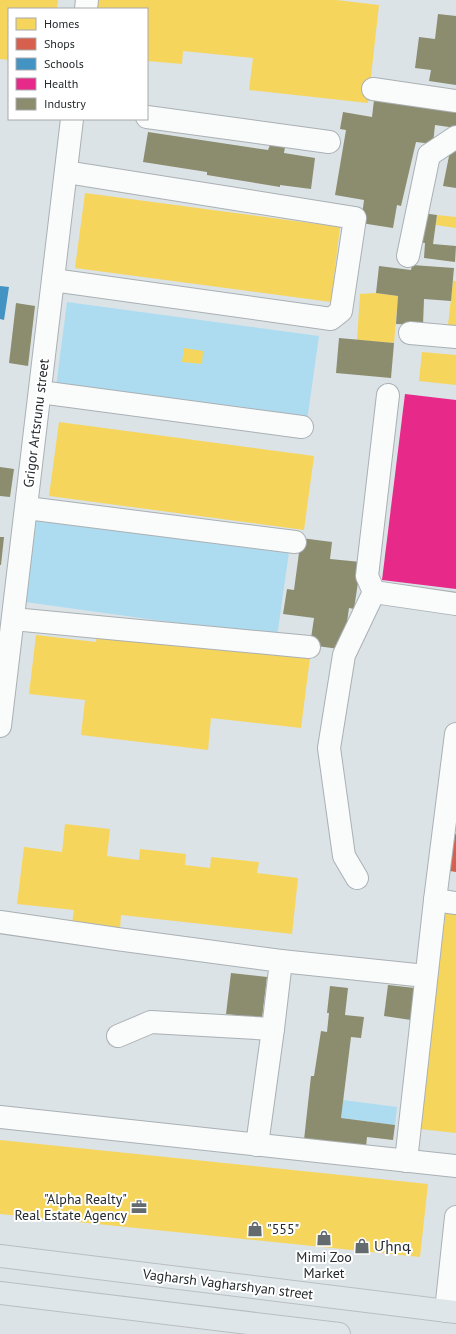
<svg xmlns="http://www.w3.org/2000/svg" width="456" height="1334" font-family="'PT Sans','Noto Sans Armenian',sans-serif">
<rect width="100%" height="100%" fill="#dbe3e7"/>
<!-- green -->
<g fill="#addcf1">
<polygon points="67,302 319,336 307,421 56,387"/>
<polygon points="37,517 289,552 277,637 25,602"/>
<polygon points="343,1100 397,1107 395,1125 341,1118"/>
</g>
<!-- homes -->
<g fill="#f6d55c">
<polygon points="0,0 58,0 57,9 9,9 9,60 0,59"/>
<polygon points="97,0 336,0 379,5 368,103 249,90 253,58 183,51 182,64 147,61 148,48 147,48 147,9 96,9"/>
<polygon points="85,193 340,227 331,302 75,268"/>
<polygon points="437,215 456,217 456,228 436,225"/>
<polygon points="453,281 456,281 456,325 448,325"/>
<polygon points="376,293 398,296 394,343 357,340 360,294"/>
<polygon points="184,348 203,351 202,364 182,362"/>
<polygon points="422,352 456,355 456,385 419,381"/>
<polygon points="59,422 314,456 304,530 49,496"/>
<polygon points="97,634 311,650 301,728 211,718 208,750 81,735 85,700 29,694 36,635 96,642"/>
<polygon points="65,824 110,829 107,856 139,860 140,849 186,854 185,865 210,868 211,857 259,862 257,873 298,878 292,934 121,915 120,929 72,923 74,910 17,904 24,847 62,852"/>
<polygon points="446,909 456,910 456,1133 420,1129"/>
<polygon points="0,1140 428,1184 420,1257 0,1214"/>
</g>
<!-- shops -->
<polygon fill="#d6604d" points="455,834 456,834 456,872 450,871"/>
<!-- schools -->
<polygon fill="#4393c3" points="0,286 9,287 4,320 0,319"/>
<!-- health -->
<polygon fill="#e7298a" points="405,394 456,400 456,589 382,580"/>
<!-- industry -->
<g fill="#8c8c6e">
<polygon points="438,14 456,16 456,85 429,81 431,70 415,68 419,37 435,39"/>
<polygon points="374,100 456,110 456,128 435,125 433,144 416,142 401,206 397,205 393,228 361,223 364,200 335,195 346,130 340,129 343,112 372,117"/>
<polygon points="148,132 268,150 270,145 285,147 284,153 315,158 311,189 280,185 280,187 207,175 207,172 143,162"/>
<polygon points="451,146 456,147 456,188 443,186"/>
<polygon points="422,213 437,215 433,244 456,246 455,262 424,258 425,243 417,242"/>
<polygon points="412,265 454,268 451,301 424,299 423,325 396,324 398,296 376,293 379,266 411,270"/>
<polygon points="16,303 35,306 28,366 9,363"/>
<polygon points="339,338 394,343 391,378 336,373"/>
<polygon points="0,467 14,469 10,497 0,496"/>
<polygon points="0,537 4,537 1,565 0,565"/>
<polygon points="301,538 332,542 330,559 361,562 354,609 349,608 345,636 339,649 310,645 314,618 283,614 287,589 294,590"/>
<polygon points="231,973 267,977 262,1018 226,1014"/>
<polygon points="388,985 415,988 411,1020 384,1016"/>
<polygon points="330,986 348,988 345,1015 364,1017 361,1038 351,1037 341,1118 395,1125 393,1140 367,1137 366,1147 304,1140 311,1076 314,1076 321,1031 327,1032 329,1013 327,1013"/>
</g>
<g fill="none" stroke-linecap="round" stroke-linejoin="round">
<defs>
<g id="minor">
<polyline points="86,9 87,0"/>
<polyline points="373,89 456,101"/>
<polyline points="147,117 329,142"/>
<polyline points="408,256 429,155 456,137"/>
<polyline points="53,280 331,319 341,311 355,218 66,172"/>
<polyline points="410,333 456,337"/>
<polyline points="40,392 302,427"/>
<polyline points="27,508 295,542"/>
<polyline points="374,592 367,576 388,395"/>
<polyline points="13,619 309,647"/>
<polyline points="0,726 72,119"/>
<polyline points="357,878 344,856 329,748 344,655 374,592 456,604"/>
<polyline points="435,900 456,903"/>
<polyline points="0,922 117,939 281,961 273,1029 257,1145"/>
<polyline points="281,961 426,976"/>
<polyline points="118,1036 151,1022 273,1029"/>
<polyline points="0,1117 456,1166"/>
<polyline points="406,1161 435,900 456,734"/>
<polyline points="446,1311 456,1217"/>
</g>
<g id="major">
<polyline points="0,1256 456,1312"/>
<polyline points="0,1293 339,1334"/>
</g>
</defs>
<!-- minor casing -->
<use href="#minor" stroke="#aab0b3" stroke-width="24"/>
<!-- major casing -->
<use href="#major" stroke="#babec0" stroke-width="24"/>
<!-- minor -->
<use href="#minor" stroke="#fafbfb" stroke-width="22"/>
<!-- major -->
<use href="#major" stroke="#dee6ea" stroke-width="22"/>
</g>
<!-- icons -->
<defs>
<symbol id="office-bare" viewBox="-9 -9 18 18"><path d="M-6-3h4V-5.5h4V-3h4V5H-6ZM-1-4.5V-3h2v-1.5ZM-6 0V1H6V0Z" fill="#646b6e" stroke="#fff" stroke-width="2.5" paint-order="stroke"/></symbol>
<symbol id="shop-bare" viewBox="-9 -9 18 18"><path d="M-5-2.5h2.3a2.7 3.5 0 0 1 5.4 0H5L5.5 6h-11ZM-1.5-2.5h3a1.5 2.3 0 0 0-3 0Z" fill="#646b6e" stroke="#fff" stroke-width="2.5" paint-order="stroke"/></symbol>
</defs>
<g fill-rule="evenodd">
<use href="#office-bare" x="128" y="1196" width="22" height="22"/>
<use href="#shop-bare" x="244" y="1218" width="22" height="22"/>
<use href="#shop-bare" x="313" y="1227" width="22" height="22"/>
<use href="#shop-bare" x="351" y="1235" width="22" height="22"/>
</g>
<g text-anchor="middle" stroke-width="4" stroke-linejoin="round" paint-order="stroke">
<!-- street labels -->
<g font-size="14" fill="#242a2d" stroke="#fff">
<text transform="translate(36 423) rotate(-83)" y="5">Grigor Artsrunu street</text>
<text transform="translate(228 1284) rotate(7)" y="5">Vagharsh Vagharshyan street</text>
</g>
<!-- poi labels -->
<g font-size="14" fill="#242a2d" stroke="#fff" text-anchor="start">
<text x="127" y="1204" text-anchor="end">"Alpha Realty"<tspan x="127" dy="16">Real Estate Agency</tspan></text>
<text x="267" y="1234">"555"</text>
<text x="374" y="1251">Միրգ</text>
<text x="324" y="1262" text-anchor="middle">Mimi Zoo<tspan x="324" dy="16">Market</tspan></text>
</g>
</g>
<!-- legend -->
<rect x="8" y="8" width="140" height="112" fill="#ffffff" stroke="#a7aaab"/>
<rect x="16" y="18" width="20" height="12" fill="#f6d55c" stroke="#a7aaab"/>
<text x="44" y="28" font-size="12" fill="#242a2d">Homes</text>
<rect x="16" y="38" width="20" height="12" fill="#d6604d" stroke="#a7aaab"/>
<text x="44" y="48" font-size="12" fill="#242a2d">Shops</text>
<rect x="16" y="58" width="20" height="12" fill="#4393c3" stroke="#a7aaab"/>
<text x="44" y="68" font-size="12" fill="#242a2d">Schools</text>
<rect x="16" y="78" width="20" height="12" fill="#e7298a" stroke="#a7aaab"/>
<text x="44" y="88" font-size="12" fill="#242a2d">Health</text>
<rect x="16" y="98" width="20" height="12" fill="#8c8c6e" stroke="#a7aaab"/>
<text x="44" y="108" font-size="12" fill="#242a2d">Industry</text>
</svg>
